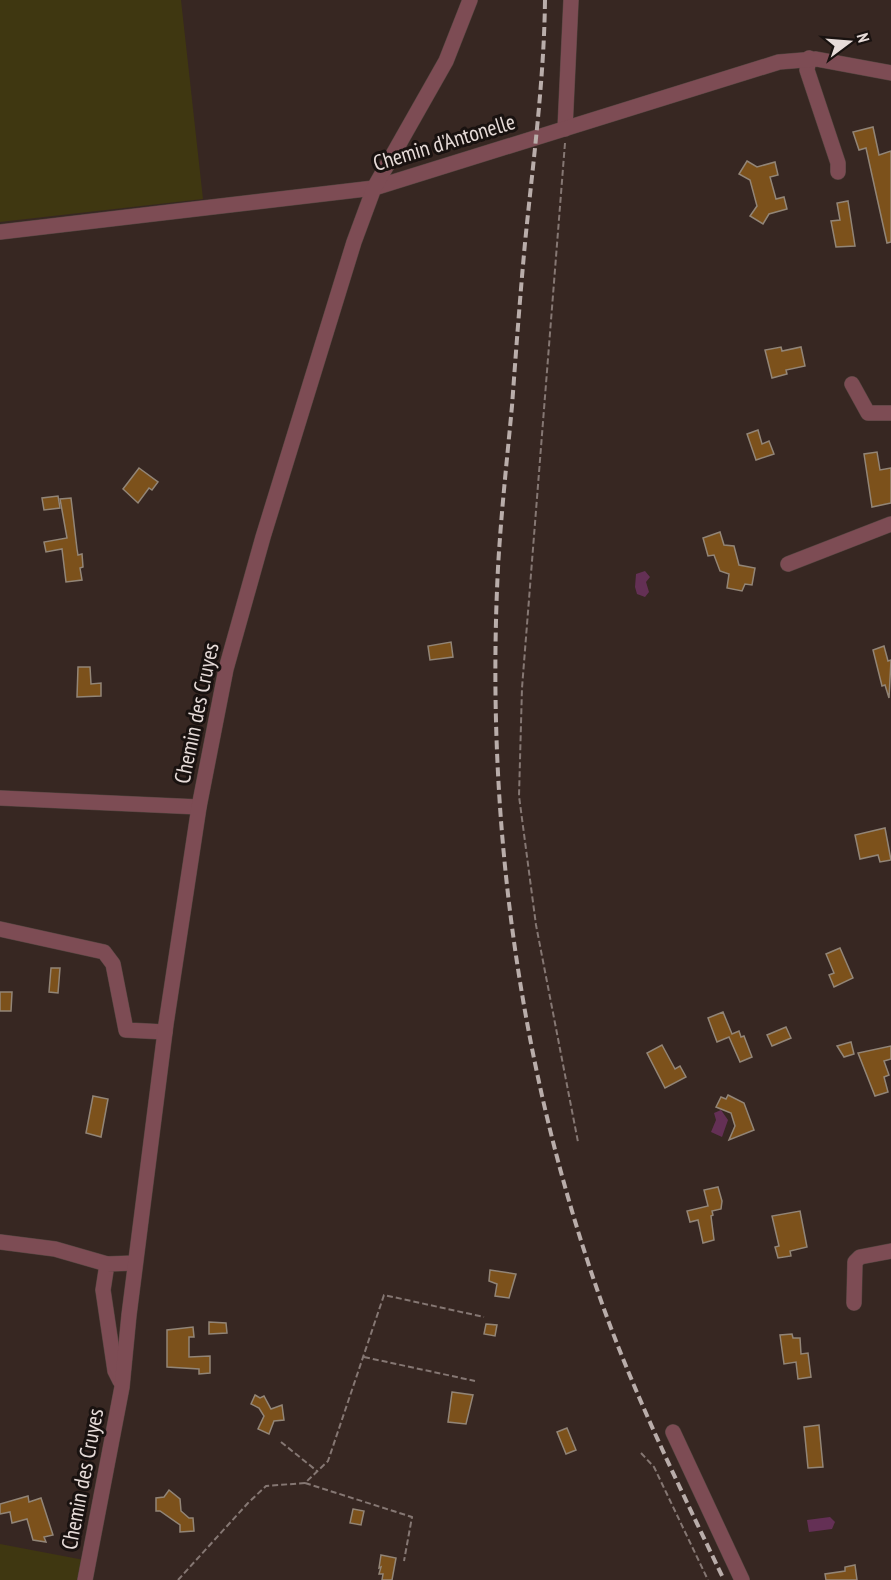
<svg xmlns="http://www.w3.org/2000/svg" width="891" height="1580" font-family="'PT Sans Narrow',sans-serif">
<rect width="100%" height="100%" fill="#372722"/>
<!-- green -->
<g fill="#3f3711">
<polygon points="0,0 181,0 203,199 0,222"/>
<polygon points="0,1544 84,1560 79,1580 0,1580"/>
</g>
<!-- water -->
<g fill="#643055">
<polygon points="645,571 650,577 646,582 649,592 645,597 637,594 635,587 636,574"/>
<polygon points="721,1110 728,1120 722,1137 711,1132 716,1120 714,1113"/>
<polygon points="830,1517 835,1522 832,1529 809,1532 807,1520"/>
</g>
<!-- building -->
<g fill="#7c511b" stroke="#928577" stroke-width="1.5">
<polygon points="873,127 879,155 891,151 891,242 887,243 866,148 859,150 853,132"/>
<polygon points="747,161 757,167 775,162 778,175 770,177 776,199 784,197 787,209 769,214 763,224 750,216 757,206 750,180 739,174"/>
<polygon points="848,201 855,246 836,247 831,221 840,220 837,203"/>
<polygon points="781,347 782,351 801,347 805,366 786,370 787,374 772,378 765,350"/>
<polygon points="758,430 762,444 769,441 774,454 756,460 747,434"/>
<polygon points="877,452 880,470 891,468 891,503 872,507 864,454"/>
<polygon points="139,468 158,482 152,490 149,488 138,503 123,489"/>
<polygon points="58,496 60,508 44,510 42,498"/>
<polygon points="71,498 77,549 78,555 82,554 83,567 80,568 82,580 66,582 62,549 46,552 44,542 67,538 60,499"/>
<polygon points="720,532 724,545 734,546 739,565 755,568 752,585 745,584 742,591 727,588 729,574 720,571 714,555 708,556 703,538"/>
<polygon points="451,642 453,657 430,660 428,646"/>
<polygon points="884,646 888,661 891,660 889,698 885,685 882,686 873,650"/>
<polygon points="78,667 90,667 91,684 101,683 101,696 77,697"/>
<polygon points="885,828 891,860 880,862 878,855 860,859 855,835"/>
<polygon points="840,948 853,978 834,987 829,975 834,973 826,954"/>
<polygon points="51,968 60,968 58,993 49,992"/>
<polygon points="0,992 12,992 11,1011 0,1011"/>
<polygon points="723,1012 732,1034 739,1031 741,1037 744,1036 752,1057 740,1062 729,1037 717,1042 708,1018"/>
<polygon points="786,1027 791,1038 772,1046 767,1035"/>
<polygon points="851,1042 854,1054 844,1057 837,1046"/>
<polygon points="662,1045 675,1069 680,1066 686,1077 665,1088 647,1053"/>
<polygon points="891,1046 891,1059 884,1061 889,1075 884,1077 888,1092 875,1096 858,1053"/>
<polygon points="728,1095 744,1103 754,1130 729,1140 735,1126 731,1113 716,1107 721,1097 726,1099"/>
<polygon points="93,1096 108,1099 101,1137 86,1133"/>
<polygon points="718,1187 722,1201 721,1209 712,1211 713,1215 711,1216 714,1240 703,1243 698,1220 690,1222 687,1211 708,1206 704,1190"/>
<polygon points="800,1211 807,1247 790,1251 791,1256 778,1258 775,1247 779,1246 772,1216"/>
<polygon points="490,1270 516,1274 509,1298 495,1296 497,1284 489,1281"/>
<polygon points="209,1322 226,1323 227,1333 209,1334"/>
<polygon points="486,1324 497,1325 495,1336 484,1334"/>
<polygon points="193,1327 194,1337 189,1337 189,1357 210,1356 210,1373 199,1374 199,1369 167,1367 167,1330"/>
<polygon points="792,1334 793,1338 800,1338 801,1354 808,1353 811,1377 798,1379 796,1362 784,1364 780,1335"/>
<polygon points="452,1392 473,1395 466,1424 448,1422"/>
<polygon points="255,1395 260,1398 264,1396 271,1409 282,1405 284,1420 274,1421 269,1434 258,1429 264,1416 259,1408 251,1404"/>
<polygon points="819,1425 823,1467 808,1468 804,1427"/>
<polygon points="567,1428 576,1450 566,1454 557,1432"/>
<polygon points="169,1490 180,1499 181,1511 189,1518 193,1518 194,1531 180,1532 180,1525 160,1511 156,1511 156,1498 164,1497"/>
<polygon points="28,1496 29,1502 41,1498 53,1535 44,1537 46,1542 33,1540 27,1519 12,1523 10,1512 0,1514 0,1504"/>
<polygon points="353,1509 364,1511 361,1525 350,1523"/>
<polygon points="381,1555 396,1558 392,1580 382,1580 383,1574 379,1574 381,1567 379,1568"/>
<polygon points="855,1565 857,1580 826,1580 825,1574 845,1571 845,1567"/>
</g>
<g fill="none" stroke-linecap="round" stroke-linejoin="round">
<defs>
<g id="minor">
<polyline points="809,58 807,70 838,163 838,172"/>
<polyline points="565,129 571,0"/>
<polyline points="0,232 374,188 779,62 816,59 891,73"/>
<polyline points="852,384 868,413 891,413"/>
<polyline points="788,564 891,524"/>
<polyline points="0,798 199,807"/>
<polyline points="0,929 104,952 113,964 126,1030 165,1032"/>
<polyline points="0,1242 55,1249 107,1264"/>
<polyline points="854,1303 855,1262 860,1257 891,1251"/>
<polyline points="120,1381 115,1371 103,1290 107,1264 135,1263"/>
<polyline points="673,1432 742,1580"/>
<polyline points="85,1580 122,1387 129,1315 166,1024 199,807 226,669 263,537 354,242 374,188 446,61 470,0"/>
</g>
</defs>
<!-- minor casing -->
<use href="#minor" stroke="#53443f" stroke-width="16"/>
<!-- path -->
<g stroke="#857773" stroke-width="2" stroke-dasharray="6 3" stroke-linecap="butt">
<polyline points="565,143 522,688 519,796 536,925 578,1142"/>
<polyline points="364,1357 475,1381"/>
<polyline points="281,1442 317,1471"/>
<polyline points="641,1453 654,1467 708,1580"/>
<polyline points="305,1483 412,1517 404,1561"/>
<polyline points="178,1580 248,1503 266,1486 305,1483 328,1461 384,1295 484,1317"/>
</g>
<!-- minor -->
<use href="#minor" stroke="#7d4c54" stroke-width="15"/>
<!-- rail -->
<path stroke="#b9adaa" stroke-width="4" stroke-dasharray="9 4.5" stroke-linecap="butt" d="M545 0C544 82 533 162 525 243 520 297 516 351 512 406 507 460 501 514 498 568 485 823 520 1080 608 1320 641 1409 683 1494 724 1580"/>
</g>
<g text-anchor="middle" stroke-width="6" stroke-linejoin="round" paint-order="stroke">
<!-- street labels -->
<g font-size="22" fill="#e7dcd9" stroke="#191210">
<text transform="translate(444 142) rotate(-17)" y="8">Chemin d'Antonelle</text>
<text transform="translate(196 713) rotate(-78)" y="8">Chemin des Cruyes</text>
<text transform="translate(82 1479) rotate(-79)" y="8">Chemin des Cruyes</text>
</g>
</g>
<!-- north arrow -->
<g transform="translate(849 42) rotate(74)" stroke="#191210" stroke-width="4.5" paint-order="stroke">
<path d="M0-4.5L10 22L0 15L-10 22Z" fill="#e7dcd9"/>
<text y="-9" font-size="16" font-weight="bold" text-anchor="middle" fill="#e7dcd9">N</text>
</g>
</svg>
